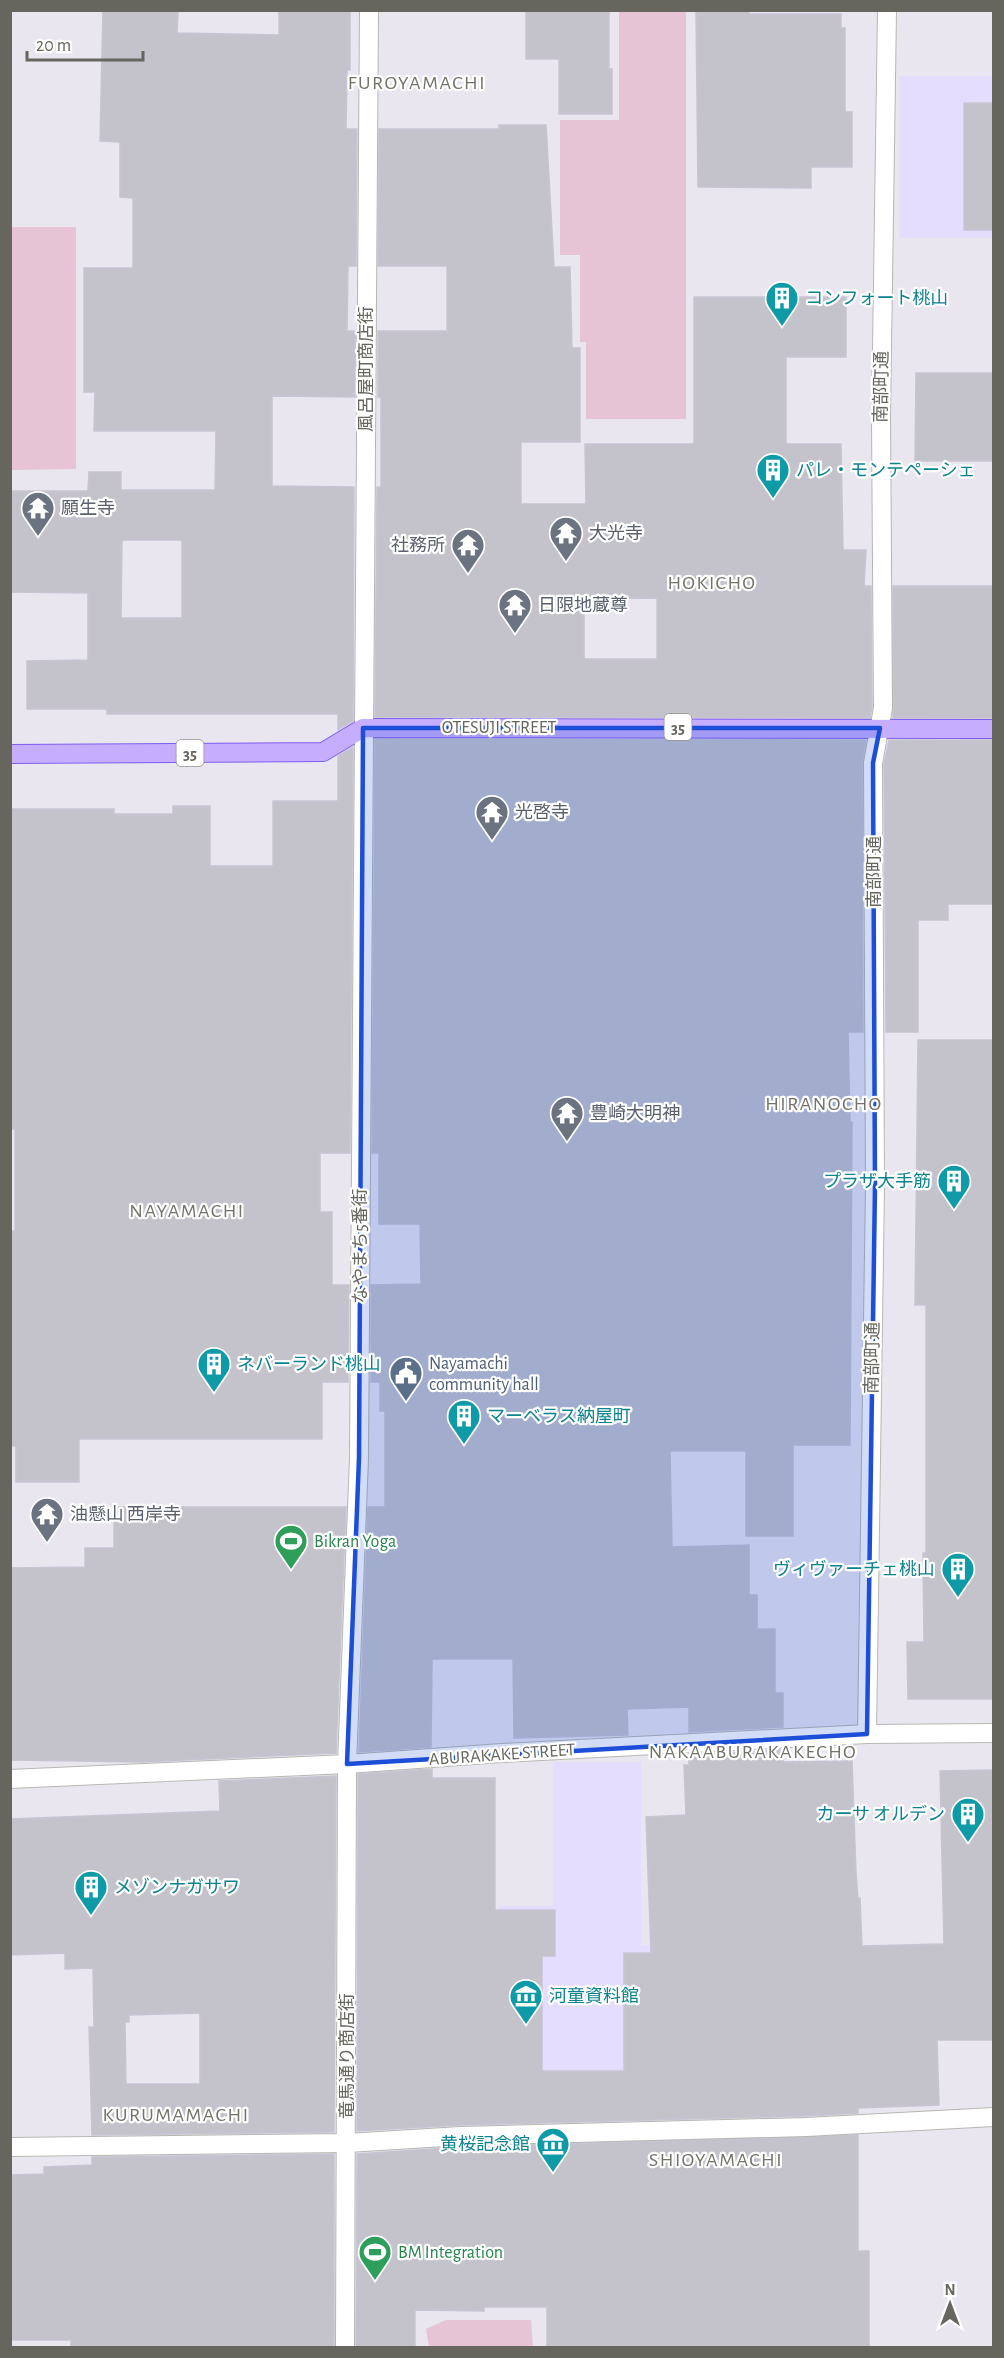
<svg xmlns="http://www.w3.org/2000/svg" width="1004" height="2358" font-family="'Alegreya Sans','Noto Sans JP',sans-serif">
<rect width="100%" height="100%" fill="#e9e6f0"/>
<!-- commercial -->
<g fill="#e5ddfd">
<rect x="899" y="76" width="94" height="162"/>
<polygon points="553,1762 641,1762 641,1945 721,1945 720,2118 499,2118 499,1906 553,1906"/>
</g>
<!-- green -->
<g fill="#e6c3d5">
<polygon points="619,11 686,11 686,419 586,419 586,342 580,342 580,255 560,255 560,120 619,120"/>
<polygon points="10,227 76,227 76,469 11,470"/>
<polygon points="446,2320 531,2320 533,2347 429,2347 426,2329"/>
</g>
<!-- building -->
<g fill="#c4c3cb" stroke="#c7c4d4" stroke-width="1.5" fill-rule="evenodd">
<path d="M103 10H178L177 33 279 35V11H350V70H347L346 129H357L356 266H348L347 331H356L355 397 272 396V486L354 487 353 721 338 730V714H107V709H27V661L88 660V593L10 592V491H88L89 472H121V490H215L216 431H94L95 392H84V268H133V198L120 197V142L100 141ZM122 540H182V618H121Z"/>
<polygon points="526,10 609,10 609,69 612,69 612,114 559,114 559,59 526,59"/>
<polygon points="696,10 749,10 749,14 841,14 841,28 845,28 845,112 852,112 852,167 811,167 811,188 698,187"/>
<rect x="964" y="103" width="29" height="127"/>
<path d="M499 125H546L554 267H570L572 348H580V442H521V504H586L585 444H694V297H846V357H786V444H841L843 550H866L864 586H871L872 707 870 718 375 717 377 487H381V397H378V331H447V266H378L379 129H499ZM657 598V659H584V599Z"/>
<polygon points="916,373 993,373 993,461 915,461"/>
<rect x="893" y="586" width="100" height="132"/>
<polygon points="375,739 866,740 862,763 863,1032 848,1032 850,1122 852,1122 850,1445 793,1445 793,1536 746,1536 746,1451 670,1451 672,1547 749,1545 749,1595 757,1595 757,1629 775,1629 775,1693 783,1693 783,1727 689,1732 689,1707 627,1709 628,1735 514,1738 513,1659 432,1659 431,1747 359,1752 368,1507 385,1507 385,1411 380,1411 380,1382 371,1382 371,1285 421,1284 420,1224 379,1224 379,1153 372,1153"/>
<polygon points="889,740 993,740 993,904 948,904 948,920 918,920 918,1032 886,1032 884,764"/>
<polygon points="353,747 350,1153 320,1153 320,1212 332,1212 332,1285 349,1285 348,1382 322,1382 322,1439 79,1439 79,1482 16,1482 16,1446 10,1446 10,1231 15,1231 15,1129 10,1129 10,809 114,809 114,814 173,814 173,806 210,806 210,866 273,866 273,801 338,801 338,756"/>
<polygon points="918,1040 993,1040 993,1699 908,1699 907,1642 924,1642 923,1553 926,1553 926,1305 915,1305"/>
<polygon points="114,1507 346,1507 336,1753 142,1762 10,1760 10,1568 85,1567 85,1548 114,1548"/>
<polygon points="783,1750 783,1762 852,1761 856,1873 858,1898 860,1898 862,1946 944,1944 940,1771 993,1770 993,2040 937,2040 939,2105 858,2108 858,2113 806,2116 461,2125 357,2131 358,1774 432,1769 432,1778 495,1778 495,1910 555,1910 555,1956 542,1956 542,2071 624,2071 624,1953 651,1953 646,1817 686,1815 684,1765 689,1765 689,1755"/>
<path d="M336 1776 334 2132 92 2135 89 2027H94L93 1968 65 1969V1953L10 1955V1819L220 1811 219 1781ZM200 2013V2084H126L125 2022H129V2015Z"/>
<polygon points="858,2135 858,2251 869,2251 869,2348 547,2348 547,2307 484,2307 484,2311 415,2310 415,2348 356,2348 357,2154 461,2147"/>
<polygon points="334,2154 334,2348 71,2348 71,2340 10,2340 10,2175 44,2174 44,2167 92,2165 92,2157"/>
</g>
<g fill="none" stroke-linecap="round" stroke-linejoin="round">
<defs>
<polyline id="pedestrian" points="345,2348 347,1764"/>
<g id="minor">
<polyline points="867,1734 875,1186 873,763 883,708 881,416 887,10"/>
<polyline points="347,1764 359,1458 369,10"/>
<polyline points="10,1779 347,1764 502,1753 867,1734 994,1733"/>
<polyline points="10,2147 347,2143 461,2136 806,2127 994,2117"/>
</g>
<polyline id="primary" points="10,754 323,752 363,728 994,729"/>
</defs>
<!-- pedestrian casing -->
<use href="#pedestrian" stroke="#b7b8b1" stroke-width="20"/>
<!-- minor casing -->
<use href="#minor" stroke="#b7b8b1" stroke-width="20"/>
<!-- primary casing -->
<use href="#primary" stroke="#7d5fef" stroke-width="20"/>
<!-- pedestrian -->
<use href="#pedestrian" stroke="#fff" stroke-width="18"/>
<!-- minor -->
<use href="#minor" stroke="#fff" stroke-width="18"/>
<!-- primary -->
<use href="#primary" stroke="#c7adfe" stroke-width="18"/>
</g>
<!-- marked area -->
<path fill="#1d4ed8" fill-opacity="0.2" stroke="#1d4ed8" stroke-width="4.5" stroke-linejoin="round" d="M363 728H880L873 763 875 1186 867 1734 347 1764 359 1458Z"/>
<!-- icons -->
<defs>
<symbol id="building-pin" viewBox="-11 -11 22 30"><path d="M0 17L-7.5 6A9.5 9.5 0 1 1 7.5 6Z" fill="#0f9aa8" stroke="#fff"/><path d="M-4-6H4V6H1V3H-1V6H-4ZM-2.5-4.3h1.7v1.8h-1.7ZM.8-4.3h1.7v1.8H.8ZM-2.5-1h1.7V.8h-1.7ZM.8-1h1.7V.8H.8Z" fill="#fff"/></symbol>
<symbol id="temple-pin" viewBox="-11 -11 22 30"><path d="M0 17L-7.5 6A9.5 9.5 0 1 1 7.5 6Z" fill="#6b7280" stroke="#fff"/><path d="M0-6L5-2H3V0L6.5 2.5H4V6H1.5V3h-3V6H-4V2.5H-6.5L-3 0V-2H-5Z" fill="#fff"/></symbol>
<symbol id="civic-pin" viewBox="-11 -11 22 30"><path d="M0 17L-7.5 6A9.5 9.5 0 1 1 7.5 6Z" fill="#5c6f8a" stroke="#fff"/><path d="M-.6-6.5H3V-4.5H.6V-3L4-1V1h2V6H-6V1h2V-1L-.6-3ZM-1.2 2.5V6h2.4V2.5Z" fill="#fff"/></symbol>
<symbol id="stadium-pin" viewBox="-11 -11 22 30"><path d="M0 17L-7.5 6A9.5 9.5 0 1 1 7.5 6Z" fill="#2e9e5b" stroke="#fff"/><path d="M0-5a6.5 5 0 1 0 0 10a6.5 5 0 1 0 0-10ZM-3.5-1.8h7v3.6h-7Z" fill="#fff"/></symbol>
<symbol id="museum-pin" viewBox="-11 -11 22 30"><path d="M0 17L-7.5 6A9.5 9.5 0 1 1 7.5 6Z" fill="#0f9aa8" stroke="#fff"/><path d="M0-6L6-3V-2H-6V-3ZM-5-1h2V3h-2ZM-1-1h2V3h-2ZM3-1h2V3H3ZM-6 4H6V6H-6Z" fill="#fff"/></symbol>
</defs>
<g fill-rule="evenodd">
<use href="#building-pin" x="763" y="279" width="38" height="52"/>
<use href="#building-pin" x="754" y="451" width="38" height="52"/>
<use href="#temple-pin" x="19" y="489" width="38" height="52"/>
<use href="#temple-pin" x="547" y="514" width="38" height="52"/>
<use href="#temple-pin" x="449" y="526" width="38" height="52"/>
<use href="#temple-pin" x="496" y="586" width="38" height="52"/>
<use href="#temple-pin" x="473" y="793" width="38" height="52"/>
<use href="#temple-pin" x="548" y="1094" width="38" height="52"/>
<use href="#building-pin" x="935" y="1162" width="38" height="52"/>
<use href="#building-pin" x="195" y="1345" width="38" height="52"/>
<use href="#civic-pin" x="387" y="1354" width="38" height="52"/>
<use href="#building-pin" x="445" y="1397" width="38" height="52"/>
<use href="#temple-pin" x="28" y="1495" width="38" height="52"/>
<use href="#stadium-pin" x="272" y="1522" width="38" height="52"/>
<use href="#building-pin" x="939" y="1550" width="38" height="52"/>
<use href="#building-pin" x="949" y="1795" width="38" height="52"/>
<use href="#building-pin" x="72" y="1868" width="38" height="52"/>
<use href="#museum-pin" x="507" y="1977" width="38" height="52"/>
<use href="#museum-pin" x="534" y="2125" width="38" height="52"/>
<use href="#stadium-pin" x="356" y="2233" width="38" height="52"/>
</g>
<g text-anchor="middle" stroke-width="4.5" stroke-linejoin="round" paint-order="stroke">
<!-- shield labels -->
<g fill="#fff" stroke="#94948e" stroke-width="1.5">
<rect x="664.5" y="714" width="27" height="26" rx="4.5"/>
<rect x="176.5" y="740" width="27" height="26" rx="4.5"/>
</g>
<g font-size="16" font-weight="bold" fill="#66665e">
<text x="678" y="733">35</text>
<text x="190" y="759">35</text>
</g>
<!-- culture labels -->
<g font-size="18" fill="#0d838f" stroke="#fff" text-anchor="start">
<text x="805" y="304">コンフォート桃山</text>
<text x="796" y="476">パレ・モンテペーシェ</text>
<text x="931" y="1187" text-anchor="end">プラザ大手筋</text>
<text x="237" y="1370">ネバーランド桃山</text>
<text x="487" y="1422">マーベラス納屋町</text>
<text x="935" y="1575" text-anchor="end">ヴィヴァーチェ桃山</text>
<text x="945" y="1820" text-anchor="end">カーサ オルデン</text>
<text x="114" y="1893">メゾンナガサワ</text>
<text x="549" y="2002">河童資料館</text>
<text x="530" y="2150" text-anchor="end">黄桜記念館</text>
</g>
<!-- street labels -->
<g font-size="18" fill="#66665e" stroke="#fff">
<text transform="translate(366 369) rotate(-90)" y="6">風呂屋町商店街</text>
<text transform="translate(881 387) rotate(-89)" y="6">南部町通</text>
<text x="499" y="733">OTESUJI STREET</text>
<text transform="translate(874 872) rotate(-90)" y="6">南部町通</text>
<text transform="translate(360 1246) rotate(-90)" y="6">なやまち5番街</text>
<text transform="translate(872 1358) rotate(-89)" y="6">南部町通</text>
<text transform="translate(502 1754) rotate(-4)" y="6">ABURAKAKE STREET</text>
<text transform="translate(347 2056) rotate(-90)" y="6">竜馬通り商店街</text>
</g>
<!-- worship labels -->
<g font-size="18" fill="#5b616d" stroke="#fff" text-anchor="start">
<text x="61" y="514">願生寺</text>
<text x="589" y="539">大光寺</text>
<text x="445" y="551" text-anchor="end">社務所</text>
<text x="538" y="611">日限地蔵尊</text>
<text x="515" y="818">光啓寺</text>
<text x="590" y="1119">豊崎大明神</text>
<text x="70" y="1520">油懸山 西岸寺</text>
</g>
<!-- service labels -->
<g font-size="18" fill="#4e5e75" stroke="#fff" text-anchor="start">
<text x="429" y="1369">Nayamachi<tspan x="429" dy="21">community hall</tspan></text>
</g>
<!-- leisure labels -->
<g font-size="18" fill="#27864d" stroke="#fff" text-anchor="start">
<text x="314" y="1547">Bikran Yoga</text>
<text x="398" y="2258">BM Integration</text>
</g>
<!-- neighbourhood labels -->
<g font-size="20" letter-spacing="1.5" fill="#73736a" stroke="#fff">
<text x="417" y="89">FUROYAMACHI</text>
<text x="712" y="589">HOKICHO</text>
<text x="824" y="1110">HIRANOCHO</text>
<text x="187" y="1217">NAYAMACHI</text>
<text x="753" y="1758">NAKAABURAKAKECHO</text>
<text x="176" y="2121">KURUMAMACHI</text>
<text x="716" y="2166">SHIOYAMACHI</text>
</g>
</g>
<!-- border -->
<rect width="1004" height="2358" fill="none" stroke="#66665e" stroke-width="24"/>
<!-- north arrow -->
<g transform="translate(950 2304)" stroke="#ffffff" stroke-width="4.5" paint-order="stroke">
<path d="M0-4.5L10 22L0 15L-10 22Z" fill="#66665e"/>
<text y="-9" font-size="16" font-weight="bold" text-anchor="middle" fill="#66665e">N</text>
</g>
<!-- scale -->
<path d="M27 51v9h116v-9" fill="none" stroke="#66665e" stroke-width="3"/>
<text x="36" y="51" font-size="18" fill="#66665e" stroke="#ffffff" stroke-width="4.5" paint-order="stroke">20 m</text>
</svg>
